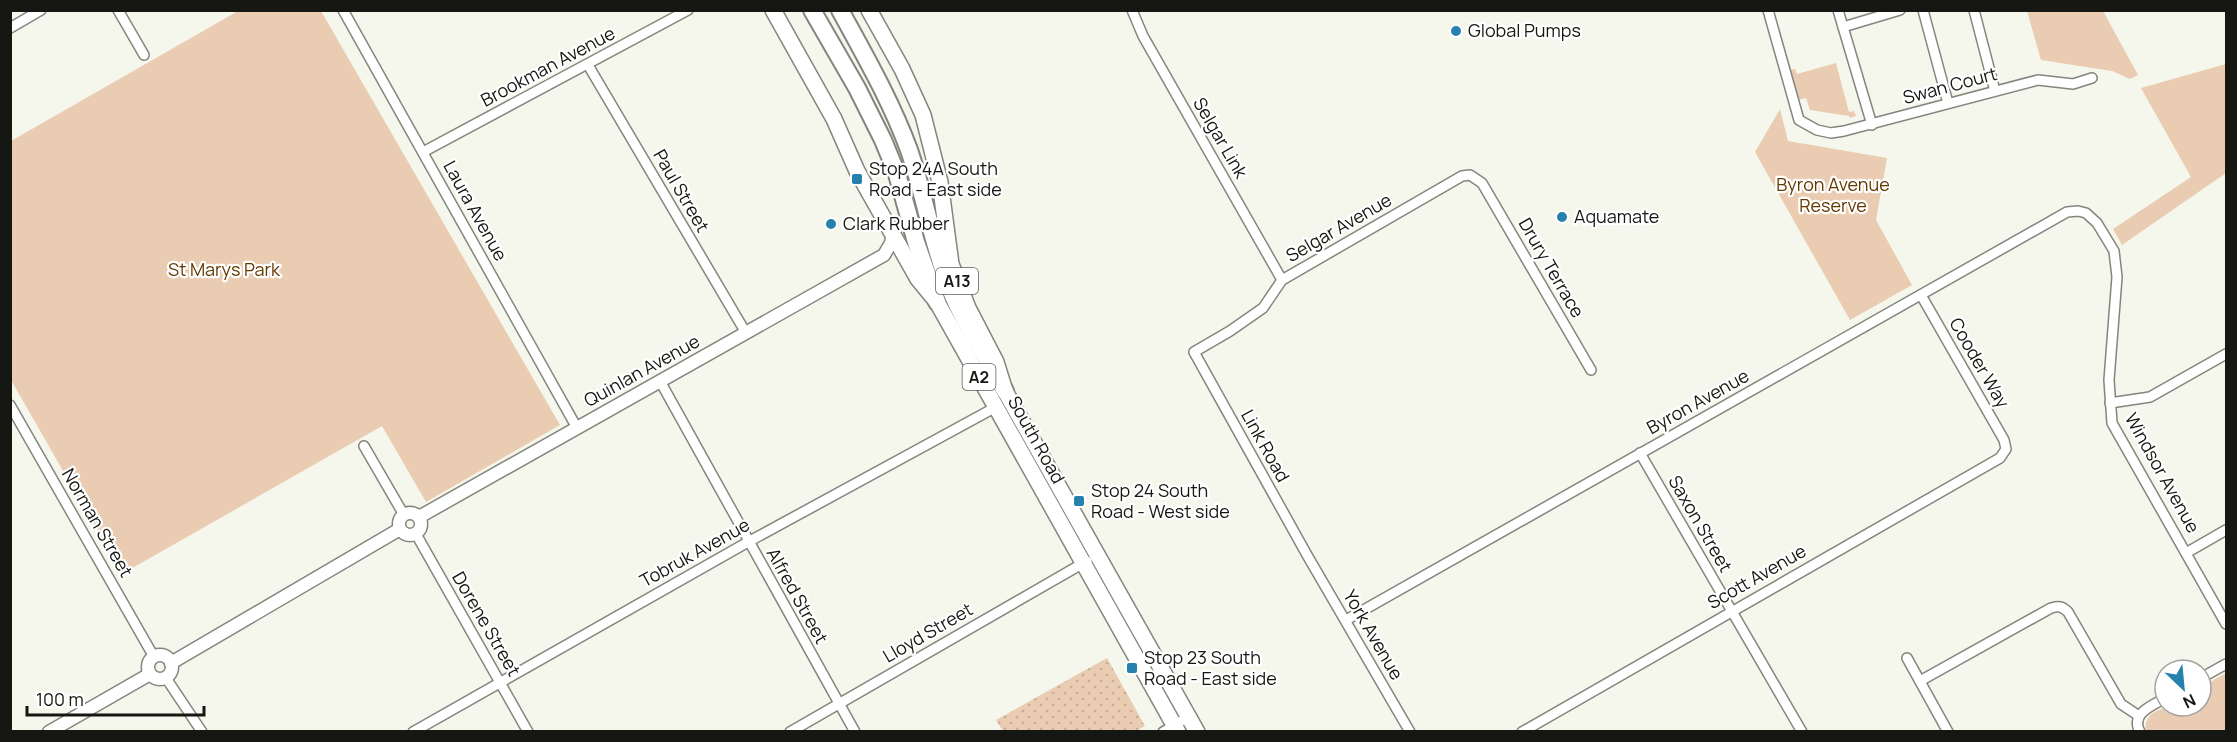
<svg xmlns="http://www.w3.org/2000/svg" width="2237" height="742" font-family="Manrope,sans-serif">
<defs>
<pattern id="grass-dots" width="8" height="8" patternUnits="userSpaceOnUse" patternTransform="scale(1.5)"><rect width="8" height="8" fill="#e9ccb1"/><path d="M2 2h.1M6 6h.1" fill="none" stroke="#c7ae97" stroke-width="1.8" stroke-linecap="round"/></pattern>
</defs>
<rect width="100%" height="100%" fill="#f5f7ed"/>
<!-- grass -->
<polygon fill="url(#grass-dots)" points="1107,658 1145,726 1134,732 1003,731 996,720"/>
<!-- green -->
<g fill="#e9ccb1">
<polygon points="238,11 321,11 560,425 426,502 382,426 122,574 11,380 11,141"/>
<polygon points="2027,11 2103,11 2138,75 2130,79 2112,71 2041,60"/>
<polygon points="1836,63 1849,112 1854,111 1856,116 1850,118 1849,116 1810,110 1806,98 1797,100 1790,70 1795,69 1797,74"/>
<polygon points="2226,64 2226,173 2122,245 2113,229 2191,177 2141,88"/>
<polygon points="1780,109 1788,141 1887,158 1876,220 1912,285 1850,320 1755,152"/>
<path d="M2226 673V731H2146C2141 703 2184 706 2201 706V687Z"/>
</g>
<g fill="none" stroke-linecap="round" stroke-linejoin="round">
<defs>
<g id="minor">
<polyline points="118,10 144,55"/>
<polyline points="343,10 577,428"/>
<polyline points="1132,10 1143,36 1282,280"/>
<polyline points="1768,10 1799,120 1817,130 1831,133 1844,131 2038,80 2073,84 2092,78"/>
<polyline points="1838,10 1843,27 1900,10"/>
<polyline points="1923,10 1948,103"/>
<polyline points="1974,10 1995,91"/>
<polyline points="1843,27 1872,125"/>
<polyline points="10,28 41,10"/>
<polyline points="588,65 746,333"/>
<polyline points="423,152 688,10"/>
<polyline points="660,381 855,732"/>
<polyline points="2110,403 2150,397 2226,354"/>
<polyline points="10,405 154,657"/>
<polyline points="364,446 404,515"/>
<polyline points="1640,453 1802,732"/>
<polyline points="416,534 528,732"/>
<polyline points="2186,553 2226,530"/>
<polyline points="1346,620 2067,212 2078,211 2086,213 2097,223 2114,251 2117,277 2109,380 2112,423 2226,624"/>
<polyline points="1907,658 1948,732"/>
<polyline points="166,678 202,732"/>
<polyline points="2201,678 2226,664"/>
<path d="M1920 681 2051 608C2059 606 2062 606 2068 612L2121 704 2139 716"/>
<polyline points="413,732 748,542 996,407"/>
<polyline points="790,732 1087,561"/>
<polyline points="1163,732 1188,717"/>
<polyline points="1410,732 1307,555 1194,352 1230,331 1263,308 1282,280 1462,176 1470,175 1482,183 1591,370"/>
<polyline points="1522,732 2000,458 2006,449 2004,440 1921,295"/>
<path d="M2140 732C2130 713 2152 706 2165 698"/>
</g>
<g id="tertiary">
<circle cx="410" cy="524" r="11"/>
<polyline points="419,517 884,255 891,243 893,233"/>
<circle cx="160" cy="667" r="12"/>
<polyline points="171,663 400,529"/>
<polyline points="49,732 150,674"/>
</g>
<g id="trunk">
<polyline points="773,10 834,119 857,171 918,279 937,302 1178,732"/>
<polyline points="869,10 902,69 923,115 940,182 951,264 968,308 996,362 1005,391 1197,732"/>
</g>
<g id="motorway">
<polyline points="812,10 857,88 883,140 897,174 916,242 937,302"/>
<path d="M840 10C865 56 891 101 909 150 925 196 932 245 951 291 965 326 987 358 1005 391"/>
</g>
</defs>
<!-- minor casing -->
<use href="#minor" stroke="#84867d" stroke-width="12"/>
<!-- tertiary casing -->
<use href="#tertiary" stroke="#84867d" stroke-width="15"/>
<!-- trunk casing -->
<use href="#trunk" stroke="#84867d" stroke-width="18"/>
<!-- motorway casing -->
<use href="#motorway" stroke="#84867d" stroke-width="20"/>
<!-- minor -->
<use href="#minor" stroke="#fff" stroke-width="9"/>
<!-- tertiary -->
<use href="#tertiary" stroke="#fff" stroke-width="12"/>
<!-- trunk -->
<use href="#trunk" stroke="#fff" stroke-width="15"/>
<!-- motorway -->
<use href="#motorway" stroke="#fff" stroke-width="16"/>
</g>
<!-- markers -->
<g fill="#2681af" stroke="#fff" stroke-width="2">
<circle cx="1456" cy="31" r="6"/>
<rect x="851" y="173" width="12" height="12" rx="3"/>
<circle cx="1562" cy="217" r="6"/>
<circle cx="831" cy="224" r="6"/>
<rect x="1073" y="495" width="12" height="12" rx="3"/>
<rect x="1126" y="662" width="12" height="12" rx="3"/>
</g>
<g text-anchor="middle" stroke-width="4.5" stroke-linejoin="round" paint-order="stroke">
<!-- shield labels -->
<g fill="#fff" stroke="#5c5c5a" stroke-width="1.5">
<rect x="936" y="268" width="42" height="26" rx="4.5"/>
<rect x="962.5" y="364" width="33" height="26" rx="4.5"/>
</g>
<g font-size="16" font-weight="bold" fill="#161613">
<text x="957" y="287">A13</text>
<text x="979" y="383">A2</text>
</g>
<!-- poi labels -->
<g font-size="18" fill="#161613" stroke="#fff" text-anchor="start">
<text x="1468" y="37">Global Pumps</text>
<text x="869" y="175">Stop 24A South<tspan x="869" dy="21">Road - East side</tspan></text>
<text x="1574" y="223">Aquamate</text>
<text x="843" y="230">Clark Rubber</text>
<text x="1091" y="497">Stop 24 South<tspan x="1091" dy="21">Road - West side</tspan></text>
<text x="1144" y="664">Stop 23 South<tspan x="1144" dy="21">Road - East side</tspan></text>
</g>
<!-- street labels -->
<g font-size="18" fill="#161613" stroke="#fff">
<text transform="translate(548 67) rotate(-28)" y="6">Brookman Avenue</text>
<text transform="translate(1950 86) rotate(-15)" y="6">Swan Court</text>
<text transform="translate(1220 138) rotate(60)" y="6">Selgar Link</text>
<text transform="translate(681 191) rotate(60)" y="6">Paul Street</text>
<text transform="translate(475 211) rotate(61)" y="6">Laura Avenue</text>
<text transform="translate(1339 228) rotate(-30)" y="6">Selgar Avenue</text>
<text transform="translate(1551 268) rotate(60)" y="6">Drury Terrace</text>
<text transform="translate(1979 363) rotate(60)" y="6">Cooder Way</text>
<text transform="translate(642 371) rotate(-29)" y="6">Quinlan Avenue</text>
<text transform="translate(1698 402) rotate(-29)" y="6">Byron Avenue</text>
<text transform="translate(1036 440) rotate(61)" y="6">South Road</text>
<text transform="translate(1265 446) rotate(61)" y="6">Link Road</text>
<text transform="translate(2162 473) rotate(61)" y="6">Windsor Avenue</text>
<text transform="translate(97 523) rotate(60)" y="6">Norman Street</text>
<text transform="translate(1700 524) rotate(60)" y="6">Saxon Street</text>
<text transform="translate(695 553) rotate(-29)" y="6">Tobruk Avenue</text>
<text transform="translate(1757 577) rotate(-30)" y="6">Scott Avenue</text>
<text transform="translate(797 596) rotate(61)" y="6">Alfred Street</text>
<text transform="translate(486 624) rotate(60)" y="6">Dorene Street</text>
<text transform="translate(928 633) rotate(-30)" y="6">Lloyd Street</text>
<text transform="translate(1373 635) rotate(60)" y="6">York Avenue</text>
</g>
<!-- park labels -->
<g font-size="18" fill="#643900" stroke="#fff">
<text x="1833" y="191">Byron Avenue<tspan x="1833" dy="21">Reserve</tspan></text>
<text x="224" y="276">St Marys Park</text>
</g>
</g>
<!-- border -->
<rect width="2237" height="742" fill="none" stroke="#161613" stroke-width="24"/>
<!-- north arrow -->
<g transform="translate(2183 688) rotate(154)"><circle r="28" fill="#ffffff" stroke="#a2a2a1" stroke-width="1.5"/>
<path d="M0-4.5L10 22L0 15L-10 22Z" fill="#2681af"/>
<text y="-9" font-size="16" font-weight="bold" text-anchor="middle" fill="#161613">N</text>
</g>
<!-- scale -->
<path d="M27 706v9h177v-9" fill="none" stroke="#161613" stroke-width="3"/>
<text x="36" y="706" font-size="18" fill="#161613" stroke="#ffffff" stroke-width="4.5" paint-order="stroke">100 m</text>
</svg>
